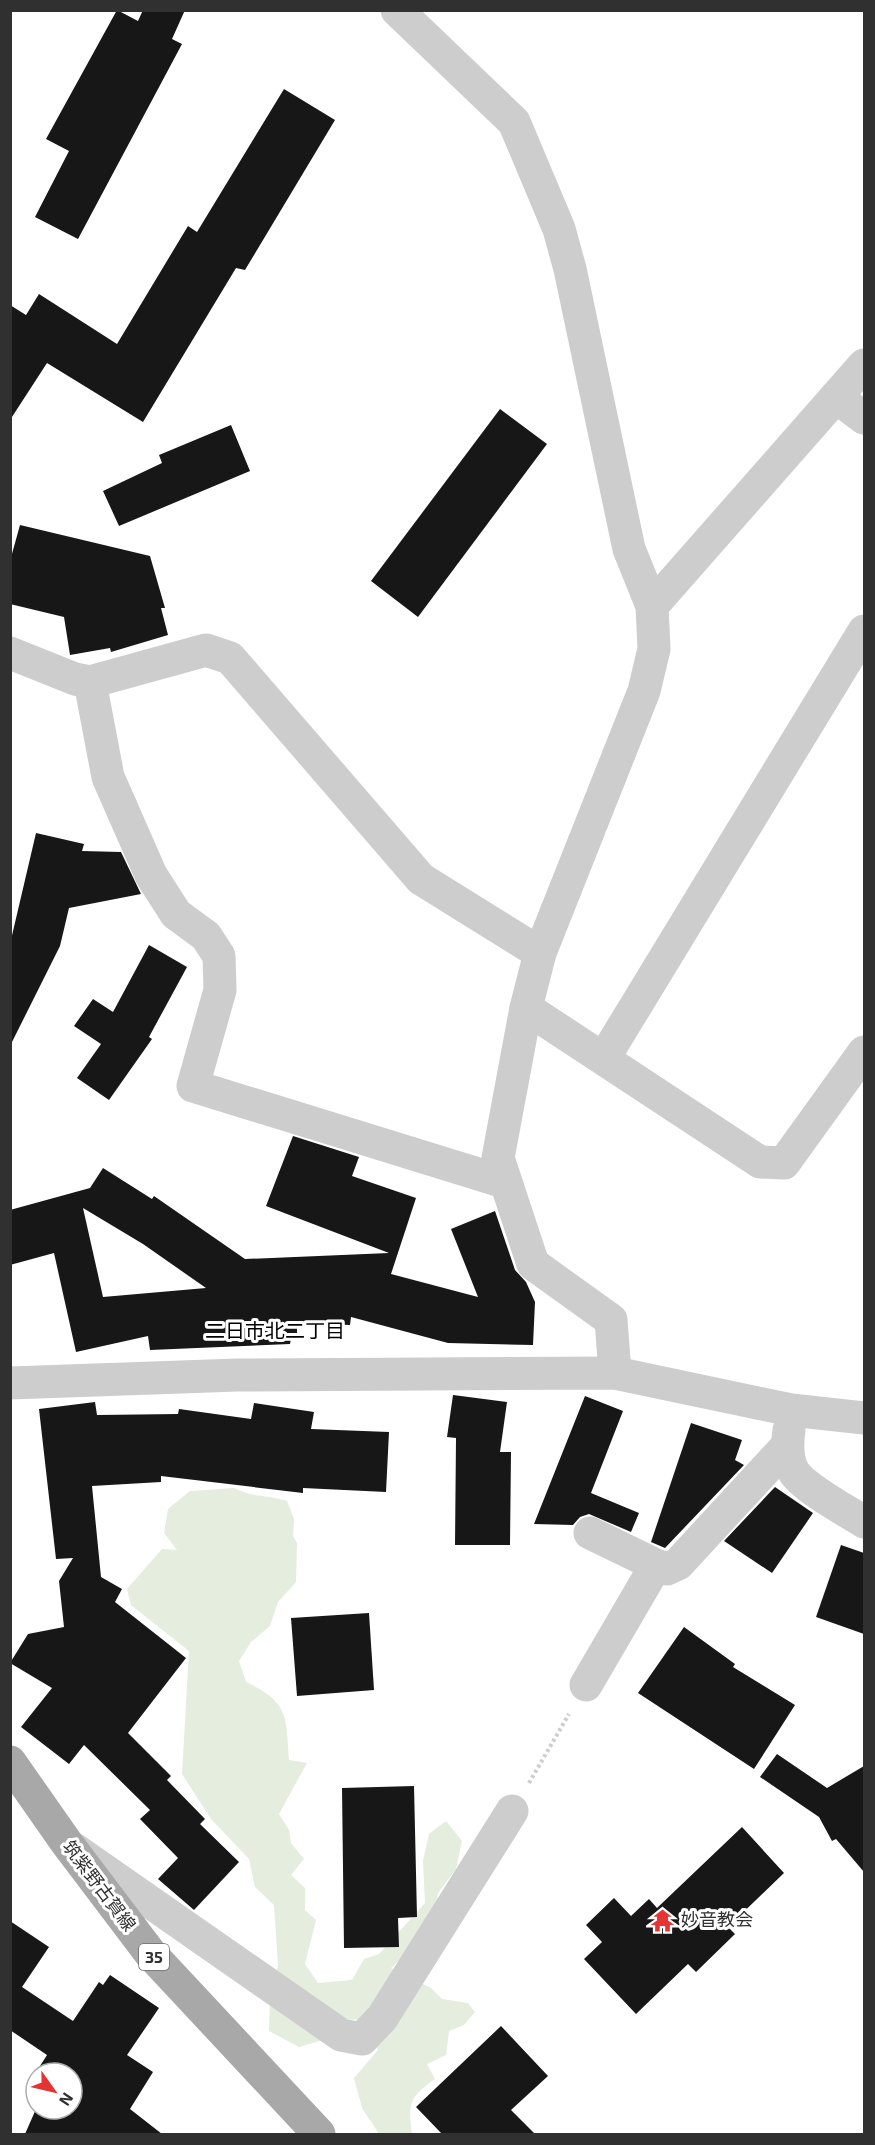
<svg xmlns="http://www.w3.org/2000/svg" width="875" height="2145" font-family="'Exo 2','Noto Sans JP',sans-serif">
<rect width="100%" height="100%" fill="#fff"/>
<!-- green -->
<path fill="#e5edde" d="M234 1488C251 1497 268 1495 287 1501L294 1519 293 1536 297 1543 296 1582 278 1602 270 1626 251 1642 239 1661 246 1682C289 1702 286 1716 289 1760L307 1763 279 1814 289 1830 291 1843 304 1859 291 1875 305 1888V1910L316 1920 305 1964 318 1983 352 1980 364 1959 379 1954 425 1903 423 1861 429 1834 446 1821 462 1841 456 1869 438 1893 436 1908 413 1947 391 1968 431 1988 442 1999 468 2003 475 2012 464 2025 449 2031 446 2055 427 2064 435 2079C409 2097 408 2104 412 2134H379L362 2108 354 2078 378 2050 373 2037 362 2020 338 2019 323 2040 299 2047 269 2031 270 1999 278 1965 274 1905 255 1887 249 1859 211 1819 182 1774 189 1651 131 1605 127 1589 162 1549 177 1550 164 1533 168 1509 190 1491Z"/>
<!-- building -->
<g fill="#171717" fill-rule="evenodd">
<polygon points="117,10 138,21 143,10 185,10 172,39 182,44 78,239 35,217 69,151 46,139"/>
<polygon points="284,89 335,120 245,270 236,268 143,422 47,363 10,420 10,305 26,315 39,294 117,344 188,226 197,232"/>
<polygon points="500,409 547,444 418,617 371,581"/>
<polygon points="231,425 250,471 119,526 103,491 162,463 159,455"/>
<polygon points="20,525 150,556 165,608 161,608 168,635 111,652 110,648 70,655 64,617 10,604 10,561"/>
<polygon points="36,833 84,844 82,851 121,852 141,894 69,908 60,946 10,1046 10,944"/>
<polygon points="149,945 187,967 149,1037 152,1039 109,1100 77,1078 101,1044 74,1026 93,999 113,1012"/>
<path d="M293 1136 359 1157 352 1176 416 1198 391 1274 478 1297 451 1229 495 1211 515 1270 526 1282 535 1302 533 1345 448 1343 351 1317 350 1325 297 1323V1339H291L290 1344 150 1350 148 1336 76 1352 54 1253 10 1265V1210L90 1188 103 1168 152 1199 154 1196 245 1259 389 1253 266 1206ZM83 1208 143 1244 206 1288 103 1297Z"/>
<polygon points="453,1395 507,1402 500,1452 511,1452 510,1545 455,1545 456,1438 447,1437"/>
<polygon points="585,1396 623,1411 591,1493 639,1513 631,1532 589,1514 580,1517 573,1525 534,1524"/>
<polygon points="95,1402 97,1415 178,1414 179,1409 251,1419 254,1403 314,1412 311,1429 389,1432 386,1492 303,1488 303,1493 161,1476 161,1482 92,1486 101,1577 122,1589 115,1602 186,1658 128,1733 171,1776 167,1780 205,1819 200,1824 239,1862 194,1910 158,1879 178,1858 140,1819 150,1810 84,1745 69,1764 21,1727 52,1688 10,1663 28,1634 64,1627 59,1581 73,1558 56,1559 39,1409"/>
<polygon points="691,1423 742,1440 735,1460 744,1465 665,1548 651,1542"/>
<polygon points="775,1487 813,1513 772,1573 724,1541"/>
<polygon points="841,1545 864,1553 864,1634 816,1617"/>
<polygon points="369,1613 374,1690 297,1696 291,1618"/>
<polygon points="684,1627 735,1664 733,1667 795,1705 754,1769 638,1693"/>
<polygon points="777,1754 827,1788 864,1766 864,1872 836,1839 832,1841 819,1817 760,1777"/>
<polygon points="414,1786 417,1917 398,1918 399,1947 344,1948 342,1788"/>
<polygon points="742,1827 784,1873 728,1927 735,1934 696,1972 688,1964 636,2014 584,1959 602,1942 586,1925 614,1898 631,1916 649,1899 657,1908"/>
<polygon points="10,1921 49,1947 22,1987 73,2021 99,1982 103,1985 110,1975 159,2008 127,2055 153,2072 130,2109 162,2134 25,2134 36,2109 72,2109 72,2073 36,2073 36,2079 33,2077 47,2055 10,2030"/>
<polygon points="501,2026 548,2076 511,2110 535,2134 442,2134 416,2107"/>
</g>
<g fill="none" stroke-linecap="round" stroke-linejoin="round">
<!-- path -->
<polyline stroke="#cdcdcd" stroke-width="4" stroke-dasharray="3 3" stroke-linecap="butt" points="529,1783 569,1714"/>
<!-- minor -->
<g stroke="#cdcdcd" stroke-width="33">
<polyline points="397,10 514,122 559,229 570,269 629,549 652,606 654,649 644,691 540,953 526,1008 498,1158 533,1264 611,1320 615,1373"/>
<polyline points="836,397 864,418"/>
<polyline points="652,606 864,365"/>
<polyline points="10,653 75,679 90,682 206,650 230,658 421,879 540,953"/>
<polyline points="90,682 108,777 151,875 176,914 206,936 219,956 220,990 193,1086 504,1182"/>
<polyline points="526,1008 760,1162 784,1163 864,1052"/>
<polyline points="604,1058 864,631"/>
<polyline points="10,1383 238,1375 615,1373 791,1410 864,1418"/>
<path d="M789 1430C787 1443 787 1461 794 1472 804 1488 847 1511 864 1522"/>
<polyline points="590,1533 656,1565 667,1569 678,1564 787,1446"/>
<polyline points="586,1685 656,1565"/>
<polyline points="74,1849 341,2035 362,2039 382,2018 512,1811"/>
</g>
<!-- major -->
<polyline stroke="#a8a8a8" stroke-width="33" points="10,1762 66,1842 150,1953 319,2134"/>
</g>
<!-- icons -->
<defs>
<symbol id="temple-bare" viewBox="-9 -9 18 18"><path d="M0-6L5-2H3V0L6.5 2.5H4V6H1.5V3h-3V6H-4V2.5H-6.5L-3 0V-2H-5Z" fill="#e63334" stroke="#fff" stroke-width="2.5" paint-order="stroke"/></symbol>
</defs>
<g fill-rule="evenodd">
<use href="#temple-bare" x="646" y="1904" width="33" height="33"/>
</g>
<g text-anchor="middle" stroke-width="6" stroke-linejoin="round" paint-order="stroke">
<!-- shield labels -->
<rect fill="#fff" stroke="#6e6e6e" stroke-width="1.5" x="139" y="1944" width="30" height="26" rx="4.5"/>
<g font-size="16" font-weight="bold" fill="#303030">
<text x="154" y="1963">35</text>
</g>
<!-- street labels -->
<g font-size="18" fill="#303030" stroke="#fff">
<text transform="translate(99 1886) rotate(53)" y="6">筑紫野古賀線</text>
</g>
<!-- poi labels -->
<g font-size="18" fill="#303030" stroke="#fff" text-anchor="start">
<text x="681" y="1926">妙音教会</text>
</g>
<!-- neighbourhood labels -->
<g font-size="20" fill="#000" stroke="#fff">
<text x="275" y="1338">二日市北二丁目</text>
</g>
</g>
<!-- border -->
<rect width="875" height="2145" fill="none" stroke="#303030" stroke-width="24"/>
<!-- north arrow -->
<g transform="translate(54 2091) rotate(124)"><circle r="28" fill="#ffffff" stroke="#acacac" stroke-width="1.5"/>
<path d="M0-4.5L10 22L0 15L-10 22Z" fill="#e63334"/>
<text y="-9" font-size="16" font-weight="bold" text-anchor="middle" fill="#303030">N</text>
</g>
</svg>
